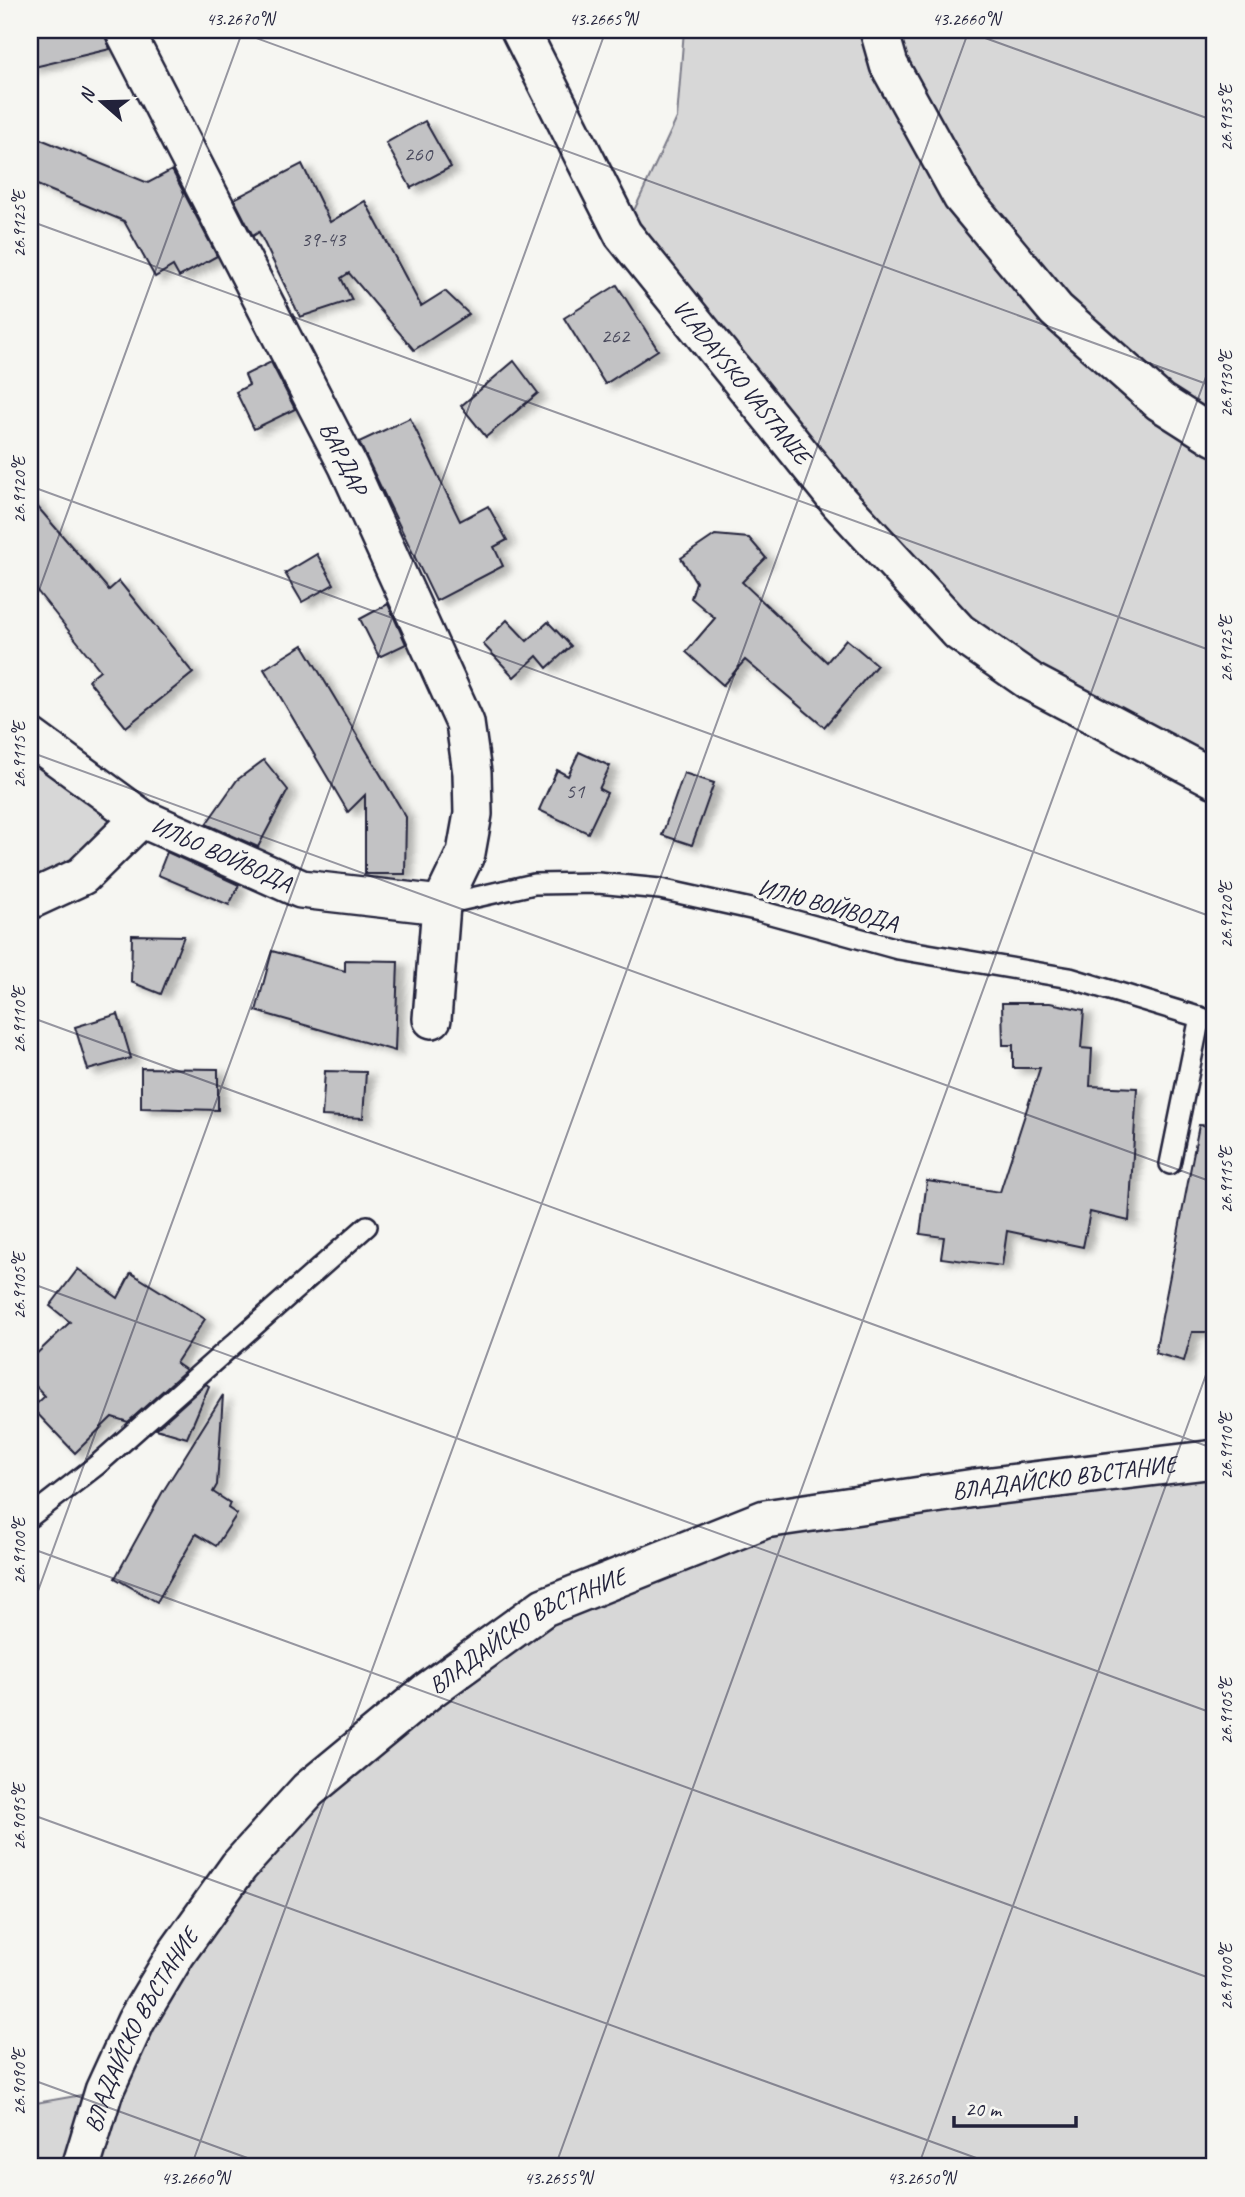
<svg xmlns="http://www.w3.org/2000/svg" width="1245" height="2197" font-family="Caveat,sans-serif">
<defs>
<filter id="shadow"><feDropShadow dx="8" dy="4.5" stdDeviation="3.5" flood-color="#0004"/></filter>
</defs>
<rect width="100%" height="100%" fill="#f6f6f2"/>
<filter id="ink" filterUnits="userSpaceOnUse"><feTurbulence type="fractalNoise" baseFrequency=".0143" numOctaves="2"/><feDisplacementMap in="SourceGraphic" scale="14" xChannelSelector="R" yChannelSelector="G"/><feConvolveMatrix kernelMatrix="1 2 1 2 8 2 1 2 1" color-interpolation-filters="sRGB"/></filter>
<g filter="url(#ink)">
<!-- green -->
<g fill="#d7d7d7" stroke="#7c7c89" stroke-width="2">
<polygon points="684,30 1215,30 1215,779 959,632 623,234 677,118"/>
<polygon points="30,737 141,818 30,900"/>
<polygon points="1215,1459 1215,2167 30,2167 30,2104 104,2091 239,1866 544,1607 765,1519"/>
</g>
<!-- building -->
<g fill="#c2c2c4" stroke="#22223b" stroke-width="2" filter="url(#shadow)">
<polygon points="30,30 103,30 110,49 30,68"/>
<polygon points="425,121 451,167 411,188 386,143"/>
<polygon points="38,138 148,183 172,170 217,256 179,277 173,266 155,277 124,221 30,182 30,158"/>
<polygon points="302,164 330,222 365,201 421,306 445,291 469,314 414,350 349,273 341,278 352,300 300,317 259,232 253,236 234,199"/>
<polygon points="617,285 658,350 605,384 564,318"/>
<polygon points="514,361 538,393 486,437 461,406"/>
<polygon points="271,362 295,409 254,429 236,392 249,385 245,375"/>
<polygon points="410,418 460,521 488,506 507,540 494,547 503,566 436,601 359,442"/>
<polygon points="30,498 109,590 119,581 193,673 126,727 88,680 100,670 30,582"/>
<polygon points="715,535 749,538 766,558 742,582 827,662 846,639 877,665 824,727 745,660 723,685 686,652 715,618 691,598 696,582 681,558"/>
<polygon points="317,554 334,584 302,602 285,573"/>
<polygon points="388,604 406,644 379,657 360,619"/>
<polygon points="507,620 527,641 548,622 571,646 547,668 537,656 514,677 483,644"/>
<polygon points="303,645 406,817 405,874 365,874 365,795 348,812 264,669"/>
<polygon points="579,752 610,766 599,789 607,793 588,833 539,810 557,770 568,776"/>
<polygon points="264,760 288,790 258,847 206,824 237,780"/>
<polygon points="684,773 714,783 692,845 662,835"/>
<polygon points="167,852 239,885 229,905 158,875"/>
<polygon points="132,935 184,936 161,994 131,982"/>
<polygon points="272,951 345,971 345,960 398,961 395,1051 256,1011"/>
<polygon points="1002,1003 1050,1003 1084,1010 1081,1048 1092,1049 1090,1086 1137,1088 1129,1221 1090,1212 1083,1247 1007,1231 1002,1266 941,1258 944,1237 920,1234 927,1181 1000,1192 1040,1068 1013,1068 1013,1045 1003,1045"/>
<polygon points="118,1014 131,1058 88,1070 75,1027"/>
<polygon points="141,1068 218,1069 218,1110 141,1108"/>
<polygon points="325,1071 366,1072 363,1118 322,1116"/>
<polygon points="1199,1125 1215,1126 1215,1332 1192,1332 1184,1361 1155,1353"/>
<polygon points="78,1269 118,1298 131,1273 205,1319 176,1363 186,1370 128,1422 112,1417 75,1453 32,1408 45,1396 30,1380 30,1360 70,1322 50,1306"/>
<polygon points="206,1384 209,1386 187,1438 156,1429"/>
<polygon points="223,1395 217,1485 213,1492 230,1503 228,1508 237,1514 216,1546 196,1534 157,1602 115,1578 162,1493"/>
</g>
<g fill="none" stroke-linecap="round" stroke-linejoin="round">
<defs>
<g id="lane">
<polyline points="441,905 534,884 598,883 660,889 760,911 898,949 1070,978 1215,1022"/>
<polyline points="1170,1164 1200,1017"/>
<polyline points="30,1517 97,1465 367,1226"/>
</g>
<g id="street">
<path id="s1" d="M124 30 348 466 465 723 472 773 473 814 466 853 441 905 432 1019"/>
<path id="s2" d="M520 30 623 234 839 502 959 632 1031 682 1215 779"/>
<polyline points="879,30 889,65 962,197 1056,310 1160,402 1215,437"/>
<path id="s3" d="M30 737 141 818 301 889 441 905"/>
<polyline points="30,900 82,876 141,818"/>
<path id="s4" d="M81 2167 104 2091 136 2021 176 1954 239 1866 308 1790 428 1691 544 1607 765 1519 975 1488 1215 1459"/>
</g>
</defs>
<!-- lane casing -->
<use href="#lane" stroke="#22223b" stroke-width="24"/>
<!-- street casing -->
<use href="#street" stroke="#22223b" stroke-width="42"/>
<!-- lane -->
<use href="#lane" stroke="#f6f6f2" stroke-width="19"/>
<!-- street -->
<use href="#street" stroke="#f6f6f2" stroke-width="37"/>
</g>
</g>
<!-- ticks -->
<path fill="none" stroke="#22223b" stroke-width="2" stroke-opacity="0.45" d="M234 30 1215 387M963 30 1215 121M30 221 1215 652M30 486 1215 918M30 615 243 30M30 752 1215 1183M30 1017 1215 1449M30 1283 1215 1714M30 1548 1215 1980M30 1613 606 30M30 1814 1001 2167M30 2079 272 2167M191 2167 969 30M555 2167 1215 352M918 2167 1215 1350"/>
<g text-anchor="middle" stroke-width="7" stroke-linejoin="round" paint-order="stroke">
<!-- number labels -->
<g font-size="21" fill="#4a4a5d">
<text x="418" y="161">260</text>
<text x="323" y="246">39-43</text>
<text x="615" y="343">262</text>
<text x="575" y="798">51</text>
</g>
<!-- street labels -->
<g font-size="24" fill="#22223b" stroke="#f6f6f2">
<text dy="8" stroke="none"><textPath href="#s2" startOffset="418">VLADAYSKO VASTANIE</textPath></text>
<text dy="8" stroke="none"><textPath href="#s1" startOffset="481">ВАРДАР</textPath></text>
<text dy="8" stroke="none"><textPath href="#s3" startOffset="226">ИЛЬО ВОЙВОДА</textPath></text>
<text transform="translate(828 905) rotate(15)" y="8">ИЛЮ ВОЙВОДА</text>
<text dy="8" stroke="none"><textPath href="#s4" startOffset="1284">ВЛАДАЙСКО ВЪСТАНИЕ</textPath></text>
<text dy="8" stroke="none"><textPath href="#s4" startOffset="718">ВЛАДАЙСКО ВЪСТАНИЕ</textPath></text>
<text dy="8" stroke="none"><textPath href="#s4" startOffset="150">ВЛАДАЙСКО ВЪСТАНИЕ</textPath></text>
</g>
</g>
<!-- margin -->
<rect width="1245" height="2197" fill="none" stroke="#f6f6f2" stroke-width="77"/>
<!-- north arrow -->
<g transform="translate(102 102) rotate(290)" stroke="#f6f6f2" stroke-width="5" paint-order="stroke">
<path d="M0-5L12 26L0 18L-12 26Z" fill="#22223b"/>
<text y="-10" font-size="19" font-weight="bold" text-anchor="middle" fill="#22223b">N</text>
</g>
<!-- scale -->
<path d="M954 2116v10h122v-10" fill="none" stroke="#22223b" stroke-width="3.5"/>
<text x="965" y="2116" font-size="21" fill="#22223b" stroke="#f6f6f2" stroke-width="5" paint-order="stroke">20 m</text>
<rect x="38" y="38" width="1168" height="2120" fill="none" stroke="#22223b" stroke-width="2.5"/>
<g font-size="18" text-anchor="middle" fill="#22223b">
<text x="240" y="25">43.2670°N</text>
<text x="603" y="25">43.2665°N</text>
<text x="966" y="25">43.2660°N</text>
<text transform="translate(1226 118) rotate(-90)" y="6">26.9135°E</text>
<text transform="translate(19 224) rotate(-90)" y="6">26.9125°E</text>
<text transform="translate(1226 384) rotate(-90)" y="6">26.9130°E</text>
<text transform="translate(19 490) rotate(-90)" y="6">26.9120°E</text>
<text transform="translate(1226 649) rotate(-90)" y="6">26.9125°E</text>
<text transform="translate(19 755) rotate(-90)" y="6">26.9115°E</text>
<text transform="translate(1226 915) rotate(-90)" y="6">26.9120°E</text>
<text transform="translate(19 1020) rotate(-90)" y="6">26.9110°E</text>
<text transform="translate(1226 1180) rotate(-90)" y="6">26.9115°E</text>
<text transform="translate(19 1286) rotate(-90)" y="6">26.9105°E</text>
<text transform="translate(1226 1446) rotate(-90)" y="6">26.9110°E</text>
<text transform="translate(19 1551) rotate(-90)" y="6">26.9100°E</text>
<text transform="translate(1226 1711) rotate(-90)" y="6">26.9105°E</text>
<text transform="translate(19 1817) rotate(-90)" y="6">26.9095°E</text>
<text transform="translate(1226 1977) rotate(-90)" y="6">26.9100°E</text>
<text transform="translate(19 2082) rotate(-90)" y="6">26.9090°E</text>
<text x="195" y="2184">43.2660°N</text>
<text x="558" y="2184">43.2655°N</text>
<text x="921" y="2184">43.2650°N</text>
</g>
</svg>
